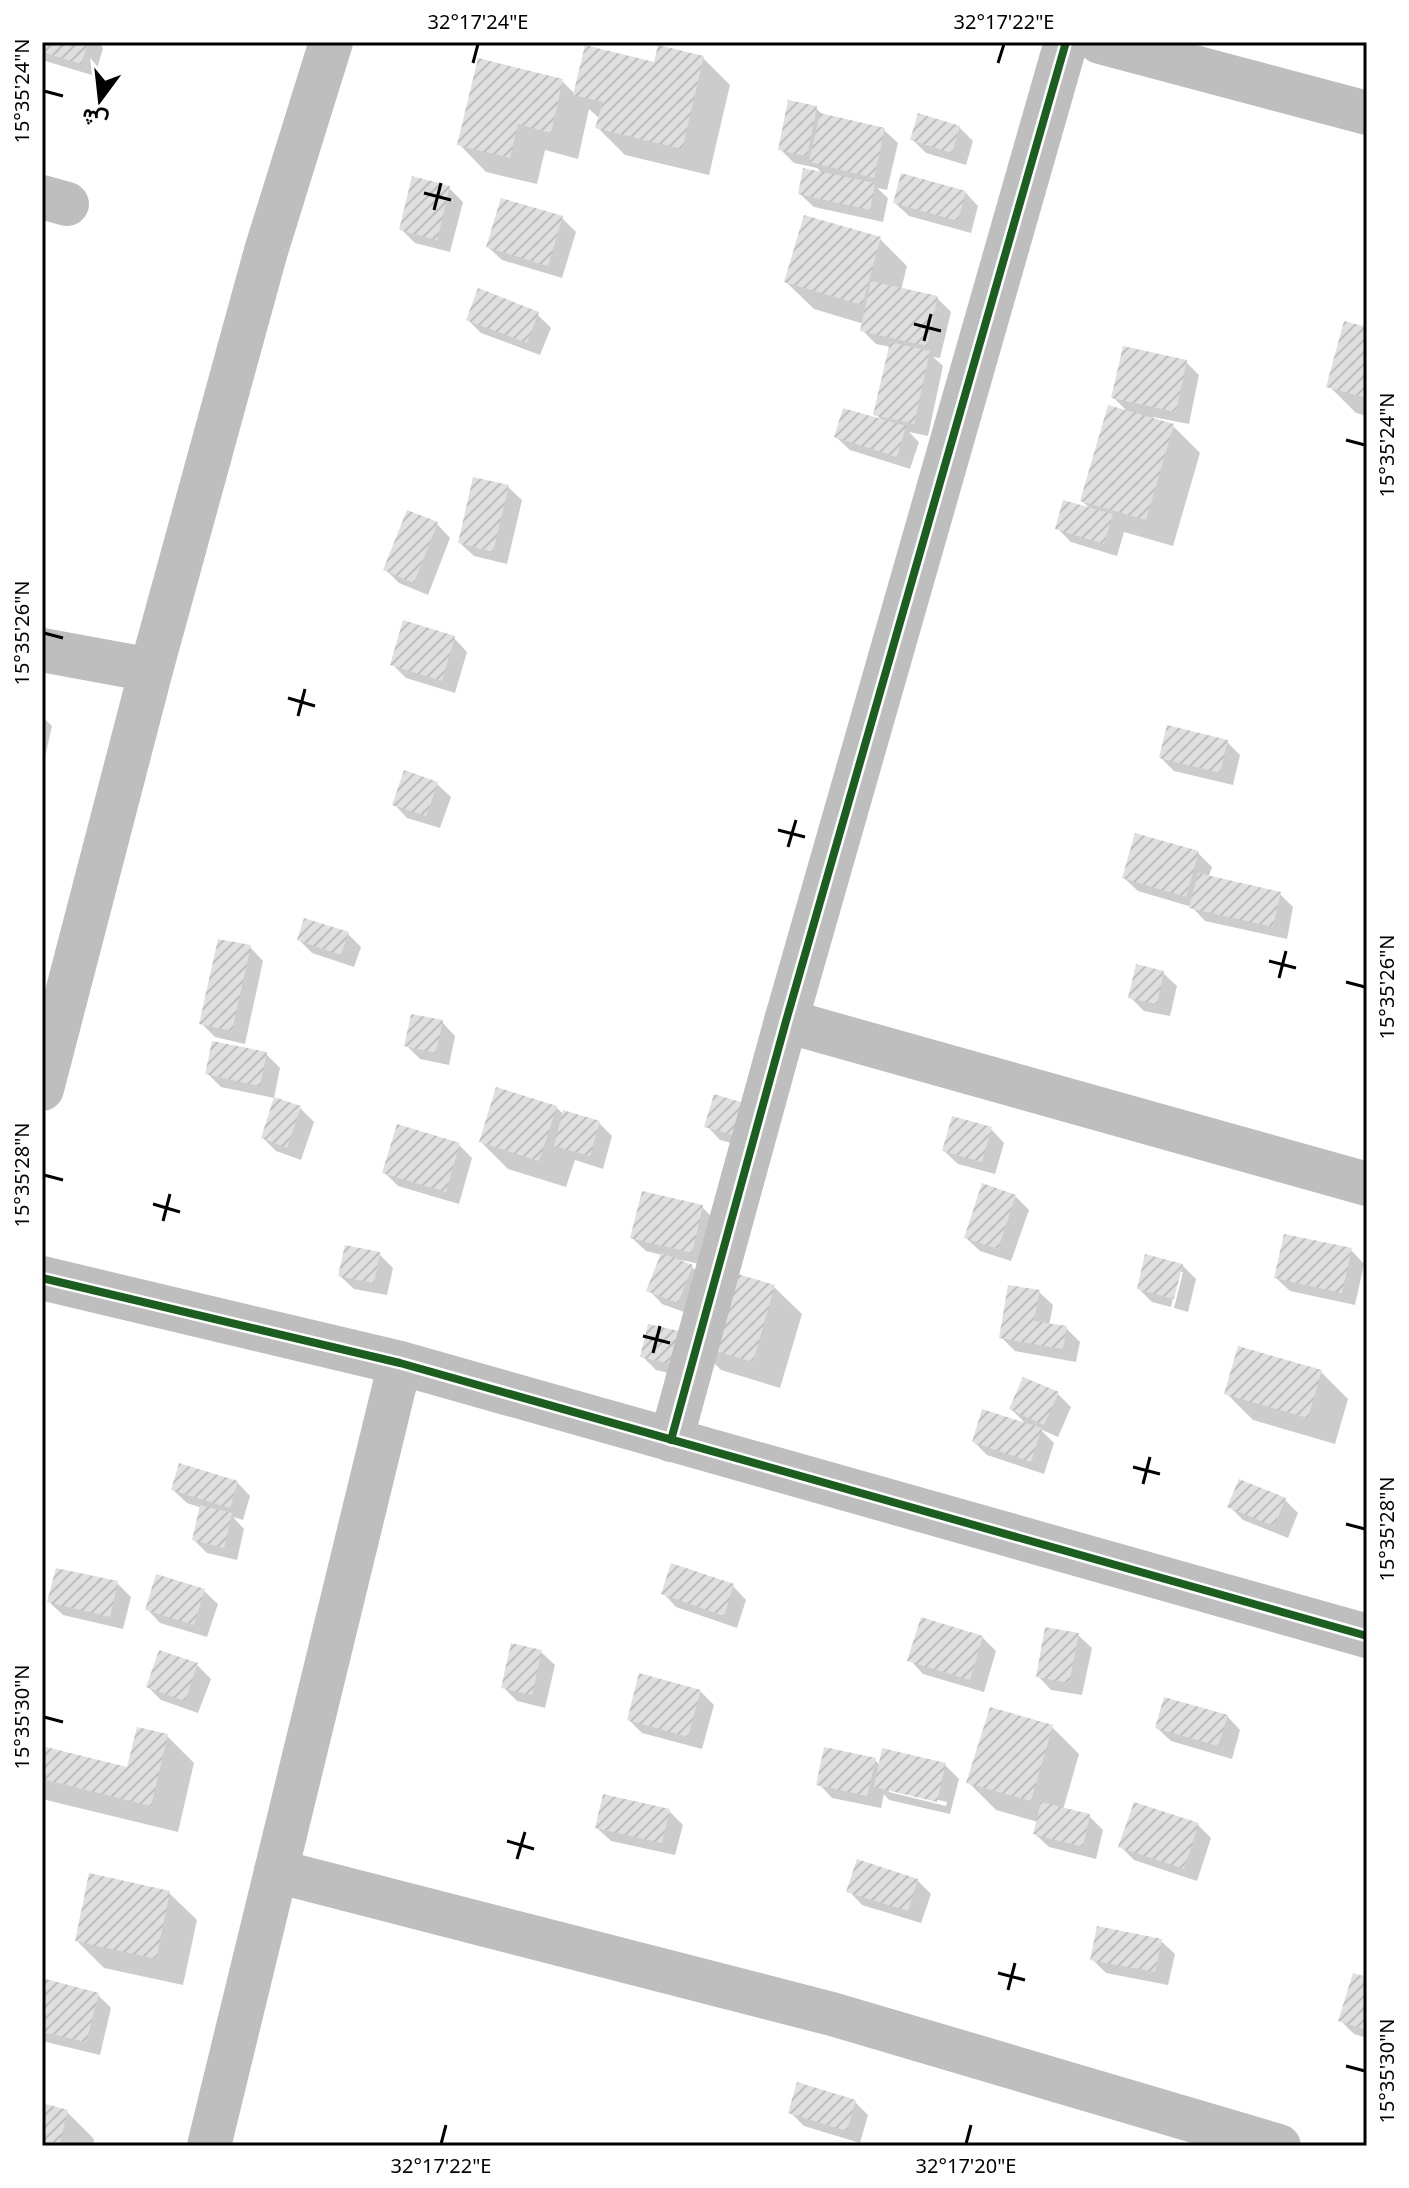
<svg xmlns="http://www.w3.org/2000/svg" width="1409" height="2188" font-family="'Noto Sans',Vazirmatn,sans-serif">
<defs>
<pattern id="building-hatch" width="6" height="6" patternUnits="userSpaceOnUse" patternTransform="scale(2)"><rect width="6" height="6" fill="#dfdfdf"/><path d="M-1 1l2-2M0 6l6-6M5 7l2-2" fill="none" stroke="#bebebe"/></pattern>
</defs>
<rect width="100%" height="100%" fill="#fff"/>
<!-- shadow -->
<g fill="#0003" fill-rule="evenodd">
<polygon points="42,42 98,42 103,48 95,76 42,60"/>
<polygon points="703,58 730,85 709,175 625,155 598,128 600,119 589,109 578,159 545,150 537,184 486,172 459,144 562,81 575,94 655,65"/>
<polygon points="816,108 825,117 884,130 898,143 887,190 877,188 888,198 883,222 814,207 800,194 823,174 817,168 794,163 780,149"/>
<polygon points="959,127 973,141 966,165 926,153 912,139"/>
<polygon points="449,188 463,202 450,252 415,243 401,229"/>
<polygon points="965,192 978,206 971,233 909,216 895,203"/>
<polygon points="562,218 576,232 562,278 502,260 488,247"/>
<polygon points="880,239 907,266 901,290 937,298 951,312 940,358 933,357 943,366 928,436 909,432 919,442 910,469 850,450 836,437 883,422 876,414 891,347 876,344 862,330 864,324 814,309 786,282"/>
<polygon points="537,314 551,328 540,355 481,333 468,320"/>
<polygon points="1367,329 1367,416 1356,413 1329,386"/>
<polygon points="1186,362 1199,375 1189,424 1153,417 1152,420 1173,426 1200,453 1173,546 1124,532 1117,556 1071,542 1057,528 1092,510 1082,501 1129,413 1114,398"/>
<polygon points="508,487 522,500 507,564 474,556 460,543"/>
<polygon points="437,524 450,538 428,595 399,583 386,570"/>
<polygon points="454,638 467,652 455,693 406,678 392,664"/>
<polygon points="42,716 52,726 42,770"/>
<polygon points="1227,742 1240,755 1233,785 1174,771 1161,758"/>
<polygon points="437,784 451,797 440,828 407,818 394,804"/>
<polygon points="1198,853 1212,867 1208,878 1280,894 1293,907 1287,939 1205,921 1192,907 1138,891 1124,878"/>
<polygon points="348,934 361,947 354,967 312,953 299,940"/>
<polygon points="250,947 263,961 245,1044 215,1037 202,1024"/>
<polygon points="1163,973 1177,986 1170,1016 1144,1011 1131,998"/>
<polygon points="442,1022 455,1036 449,1065 420,1059 407,1046"/>
<polygon points="266,1054 280,1068 274,1098 221,1087 207,1073"/>
<polygon points="715,1097 750,1148 720,1140 707,1126"/>
<polygon points="556,1107 564,1115 599,1123 612,1136 603,1169 575,1160 566,1187 508,1169 481,1142"/>
<polygon points="300,1108 314,1122 301,1160 276,1151 263,1138"/>
<polygon points="991,1129 1004,1143 995,1174 958,1164 944,1151"/>
<polygon points="459,1145 472,1158 459,1204 398,1186 384,1172"/>
<polygon points="1015,1196 1029,1210 1011,1261 980,1251 966,1238"/>
<polygon points="702,1207 716,1221 705,1265 681,1260 680,1262 692,1267 705,1280 692,1315 662,1304 649,1290 662,1255 646,1251 632,1238"/>
<polygon points="1351,1250 1364,1264 1355,1305 1290,1291 1276,1278"/>
<polygon points="379,1254 393,1268 387,1295 354,1289 340,1276"/>
<polygon points="1182,1265 1196,1279 1188,1312 1174,1308 1183,1272 1179,1272 1171,1307 1152,1302 1139,1289"/>
<polygon points="774,1287 802,1314 780,1388 721,1370 694,1343"/>
<polygon points="1039,1292 1053,1305 1049,1326 1066,1328 1080,1342 1076,1362 1015,1351 1002,1338"/>
<polygon points="678,1332 684,1377 656,1370 642,1356"/>
<polygon points="1321,1372 1348,1399 1335,1444 1253,1420 1226,1393"/>
<polygon points="1058,1394 1071,1407 1058,1437 1040,1429 1054,1443 1044,1474 987,1455 974,1442 1028,1426 1011,1409"/>
<polygon points="237,1482 250,1496 243,1520 233,1517 244,1529 237,1560 207,1553 194,1540 202,1508 187,1503 173,1490"/>
<polygon points="1285,1500 1298,1513 1288,1538 1243,1520 1229,1506"/>
<polygon points="117,1583 131,1597 123,1629 63,1615 49,1602"/>
<polygon points="733,1586 746,1600 737,1628 676,1607 663,1593"/>
<polygon points="204,1591 218,1604 207,1637 160,1623 147,1609"/>
<polygon points="1078,1635 1092,1648 1082,1695 1051,1690 1038,1676"/>
<polygon points="982,1637 996,1651 984,1692 923,1674 910,1660"/>
<polygon points="541,1652 555,1665 545,1708 517,1701 503,1687"/>
<polygon points="197,1665 211,1679 198,1713 161,1700 148,1687"/>
<polygon points="700,1691 714,1705 702,1749 642,1733 629,1720"/>
<polygon points="1227,1716 1240,1730 1232,1759 1171,1741 1157,1728"/>
<polygon points="1052,1727 1079,1754 1063,1810 1089,1816 1103,1830 1096,1859 1049,1847 1035,1834 1038,1822 996,1810 969,1783"/>
<polygon points="167,1736 194,1763 178,1832 42,1799 42,1749 128,1770"/>
<path d="M875 1760 880 1765H945L959 1779 950 1814 889 1800 884 1794 881 1808 832 1798 819 1784ZM889 1788 947 1802 946 1806 889 1792Z"/>
<polygon points="669,1811 683,1825 675,1855 611,1841 597,1828"/>
<polygon points="1198,1825 1211,1838 1197,1881 1134,1860 1121,1847"/>
<polygon points="917,1880 931,1894 921,1923 862,1905 849,1891"/>
<polygon points="169,1893 197,1920 183,1985 104,1968 77,1941"/>
<polygon points="1161,1941 1175,1954 1168,1985 1106,1973 1092,1959"/>
<polygon points="1367,1979 1367,2038 1354,2034 1341,2021"/>
<polygon points="42,1981 98,1995 111,2008 100,2055 42,2041"/>
<polygon points="855,2102 868,2115 860,2143 804,2126 790,2112"/>
<polygon points="42,2106 67,2112 94,2139 93,2146 42,2146"/>
</g>
<!-- building -->
<g fill="url(#building-hatch)">
<polygon points="42,42 88,42 81,64 42,52"/>
<polygon points="585,45 654,62 658,45 704,56 682,149 595,128 603,102 573,95"/>
<polygon points="478,58 563,79 551,133 518,124 510,158 457,145"/>
<polygon points="788,100 817,106 807,156 778,150"/>
<polygon points="820,113 885,128 874,178 809,162"/>
<polygon points="918,113 960,126 952,153 910,140"/>
<polygon points="803,168 875,183 870,210 798,194"/>
<polygon points="901,173 966,191 958,221 893,203"/>
<polygon points="412,176 450,186 437,240 399,230"/>
<polygon points="501,198 563,216 548,266 486,247"/>
<polygon points="804,215 881,237 862,305 784,282"/>
<polygon points="871,281 938,296 927,346 860,331"/>
<polygon points="478,288 539,312 527,343 466,320"/>
<polygon points="1344,321 1367,327 1367,398 1326,387"/>
<polygon points="890,342 930,351 914,424 873,415"/>
<polygon points="1123,346 1187,360 1176,412 1111,398"/>
<polygon points="1108,405 1174,424 1146,520 1080,501"/>
<polygon points="843,408 906,426 897,457 834,437"/>
<polygon points="473,477 509,485 493,552 458,543"/>
<polygon points="1063,500 1113,514 1104,544 1055,529"/>
<polygon points="407,510 438,522 414,583 383,570"/>
<polygon points="403,620 455,636 442,681 390,665"/>
<polygon points="1167,725 1228,740 1220,773 1159,758"/>
<polygon points="404,770 438,782 426,816 392,805"/>
<polygon points="1135,833 1199,851 1186,897 1122,878"/>
<polygon points="1198,873 1281,892 1273,927 1189,908"/>
<polygon points="304,918 349,932 341,955 297,940"/>
<polygon points="218,939 251,945 232,1031 199,1024"/>
<polygon points="1136,964 1164,971 1157,1004 1128,998"/>
<polygon points="411,1014 443,1020 436,1053 404,1046"/>
<polygon points="212,1041 267,1052 260,1086 205,1074"/>
<polygon points="496,1087 557,1106 539,1161 479,1142"/>
<polygon points="714,1094 747,1104 737,1136 704,1127"/>
<polygon points="274,1097 301,1106 287,1148 261,1138"/>
<polygon points="563,1110 600,1121 590,1156 554,1146"/>
<polygon points="952,1116 992,1127 982,1162 942,1151"/>
<polygon points="397,1124 460,1143 446,1192 382,1173"/>
<polygon points="982,1183 1016,1195 998,1249 964,1238"/>
<polygon points="642,1191 703,1205 692,1253 630,1238"/>
<polygon points="1284,1234 1352,1248 1342,1293 1274,1278"/>
<polygon points="345,1245 380,1252 374,1283 338,1276"/>
<polygon points="661,1253 693,1265 678,1303 646,1291"/>
<polygon points="1145,1254 1183,1264 1174,1299 1137,1289"/>
<polygon points="714,1267 775,1285 753,1362 692,1344"/>
<polygon points="1008,1285 1040,1290 1034,1321 1067,1326 1063,1349 999,1338"/>
<polygon points="648,1324 679,1331 671,1364 640,1357"/>
<polygon points="1238,1346 1322,1370 1308,1418 1224,1394"/>
<polygon points="1023,1377 1059,1392 1044,1425 1009,1409"/>
<polygon points="982,1409 1042,1428 1031,1462 972,1442"/>
<polygon points="179,1463 238,1481 230,1508 171,1490"/>
<polygon points="1239,1479 1286,1498 1274,1526 1227,1507"/>
<polygon points="200,1505 232,1513 224,1548 192,1540"/>
<polygon points="671,1563 734,1584 724,1616 661,1594"/>
<polygon points="56,1568 118,1581 110,1617 47,1602"/>
<polygon points="156,1574 205,1589 194,1625 145,1610"/>
<polygon points="921,1617 983,1636 970,1680 907,1661"/>
<polygon points="1045,1627 1079,1633 1069,1683 1036,1677"/>
<polygon points="511,1643 542,1650 532,1695 501,1688"/>
<polygon points="159,1650 198,1663 185,1701 146,1687"/>
<polygon points="639,1673 701,1690 688,1737 627,1720"/>
<polygon points="1164,1697 1228,1715 1218,1746 1155,1728"/>
<polygon points="990,1707 1053,1725 1031,1801 966,1783"/>
<polygon points="137,1727 168,1734 151,1806 42,1779 42,1746 127,1767"/>
<polygon points="824,1747 876,1758 867,1796 816,1785"/>
<polygon points="882,1748 946,1763 937,1802 874,1787"/>
<polygon points="603,1794 670,1809 662,1843 595,1828"/>
<polygon points="1041,1802 1090,1814 1083,1847 1033,1834"/>
<polygon points="1134,1802 1199,1823 1184,1869 1118,1847"/>
<polygon points="857,1859 918,1879 908,1911 846,1892"/>
<polygon points="89,1873 170,1891 156,1959 75,1941"/>
<polygon points="1097,1926 1162,1939 1155,1972 1090,1960"/>
<polygon points="1353,1973 1367,1977 1367,2030 1338,2021"/>
<polygon points="42,1978 99,1993 86,2042 42,2032"/>
<polygon points="797,2082 856,2100 847,2131 788,2113"/>
<polygon points="42,2103 68,2110 59,2146 42,2143"/>
</g>
<g fill="none" stroke-linecap="round" stroke-linejoin="round">
<!-- minor -->
<g stroke="#bebebe" stroke-width="44">
<polyline points="42,197 67,204"/>
<polyline points="42,650 151,670"/>
<polyline points="786,1021 1367,1184"/>
<polyline points="42,1278 400,1363 1367,1636"/>
<polyline points="671,1440 786,1021 1066,42"/>
<polyline points="276,1871 832,2014 1279,2146"/>
<polyline points="209,2146 400,1363"/>
</g>
<!-- tertiary -->
<g stroke="#bebebe" stroke-width="44">
<polyline points="1100,42 1367,113"/>
<polyline points="42,1089 151,670 266,251 331,42"/>
</g>
<defs>
<g id="cycleway">
<polyline points="42,1278 400,1363 1367,1636"/>
<polyline points="671,1440 786,1021 1066,42"/>
</g>
</defs>
<!-- cycleway casing -->
<use href="#cycleway" stroke="#fff" stroke-width="13"/>
<!-- cycleway -->
<use href="#cycleway" stroke="#1b5e20" stroke-width="8"/>
</g>
<!-- ticks -->
<path fill="none" stroke="#000" stroke-width="3" d="M473 63 478 44M998 63 1004 44M44 91 63 96M424 193 451 200M434 210 441 183M914 324 941 331M924 341 931 314M1346 440 1365 445M44 633 63 638M288 698 315 706M298 716 305 689M778 830 805 837M788 847 796 820M1269 961 1296 968M1279 978 1286 951M1346 982 1365 987M44 1175 63 1180M153 1204 180 1212M163 1221 170 1194M643 1336 670 1343M653 1353 660 1326M1133 1467 1160 1474M1143 1484 1150 1457M1346 1524 1365 1529M44 1717 63 1722M507 1841 534 1849M517 1859 525 1832M998 1973 1025 1980M1008 1990 1015 1963M1346 2066 1365 2071M441 2144 446 2125M966 2144 971 2125"/>
<!-- border -->
<rect width="1409" height="2188" fill="none" stroke="#ffffff" stroke-width="88"/>
<!-- north arrow -->
<g transform="translate(100 100) rotate(195)" stroke="#ffffff" stroke-width="6" paint-order="stroke">
<path d="M0-6L14 30L0 20L-14 30Z" fill="#000000"/>
<text y="-12" font-size="22" font-weight="bold" text-anchor="middle" fill="#000000">ش</text>
</g>
<rect x="44" y="44" width="1321" height="2100" fill="none" stroke="#000" stroke-width="3"/>
<g font-size="20" text-anchor="middle" fill="#000">
<text x="478" y="29">32°17'24"E</text>
<text x="1004" y="29">32°17'22"E</text>
<text transform="translate(22 91) rotate(-90)" y="7">15°35'24"N</text>
<text transform="translate(1387 445) rotate(-90)" y="7">15°35'24"N</text>
<text transform="translate(22 633) rotate(-90)" y="7">15°35'26"N</text>
<text transform="translate(1387 987) rotate(-90)" y="7">15°35'26"N</text>
<text transform="translate(22 1175) rotate(-90)" y="7">15°35'28"N</text>
<text transform="translate(1387 1529) rotate(-90)" y="7">15°35'28"N</text>
<text transform="translate(22 1717) rotate(-90)" y="7">15°35'30"N</text>
<text transform="translate(1387 2071) rotate(-90)" y="7">15°35'30"N</text>
<text x="441" y="2173">32°17'22"E</text>
<text x="966" y="2173">32°17'20"E</text>
</g>
</svg>
